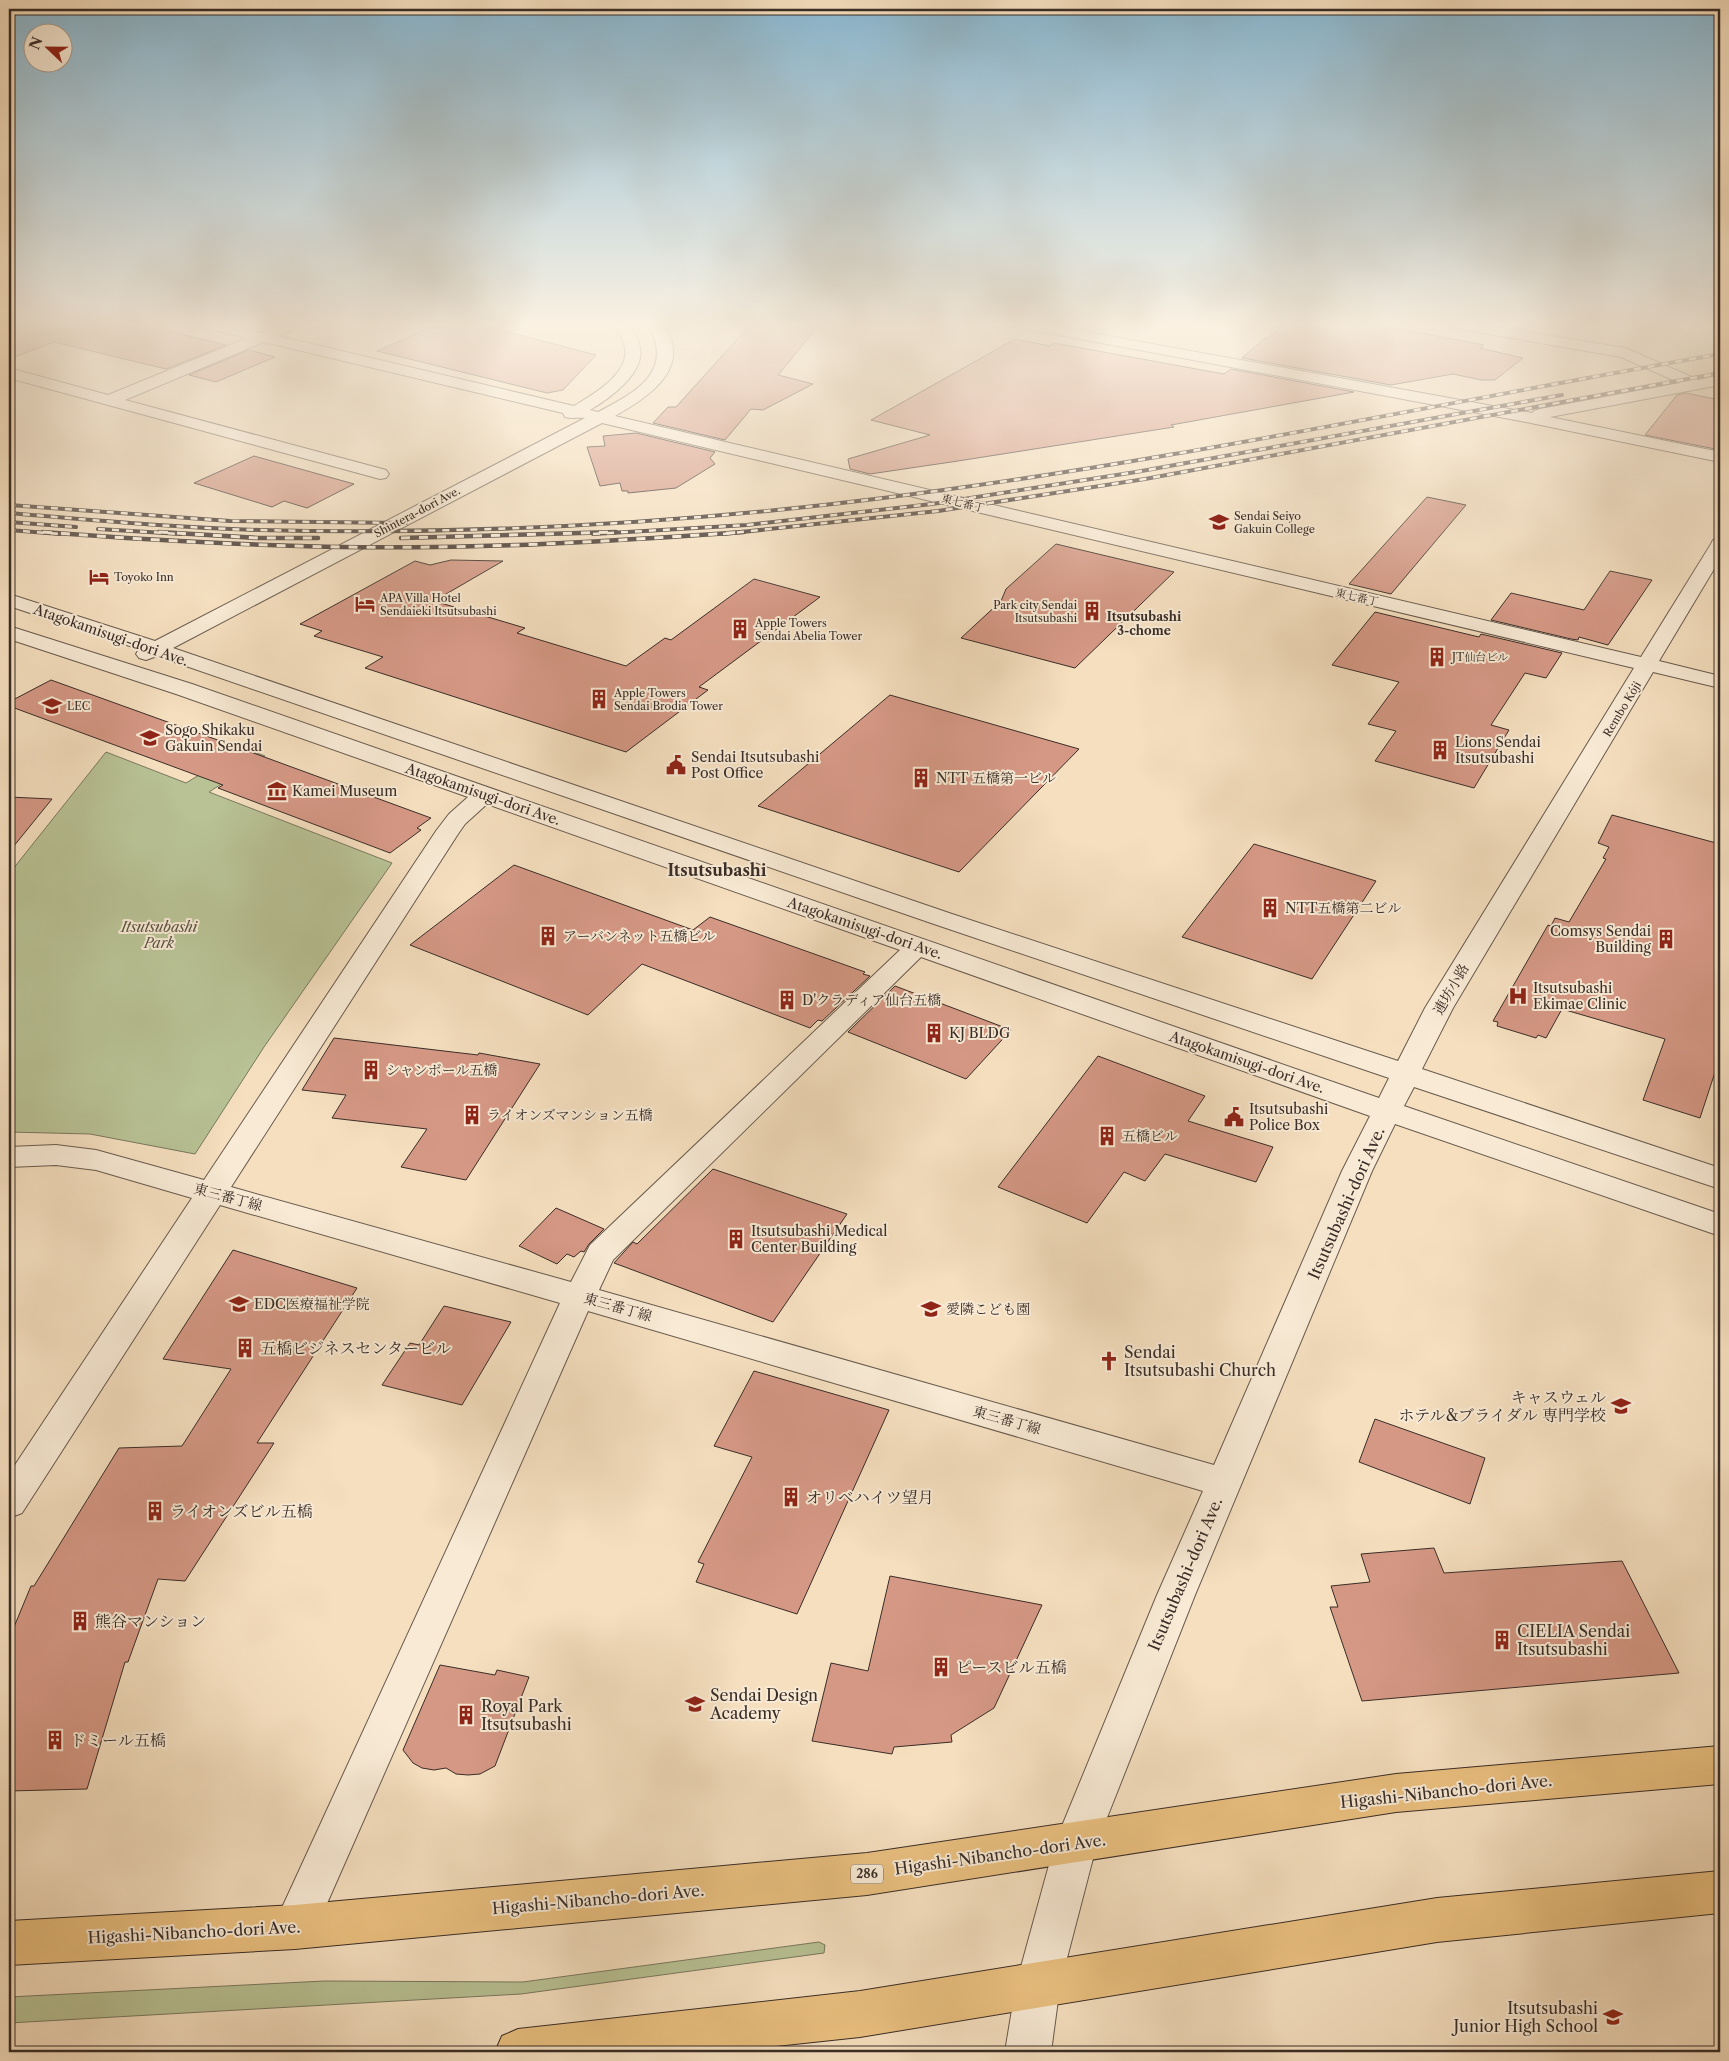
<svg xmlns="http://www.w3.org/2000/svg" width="1729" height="2061" font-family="'Libre Caslon Text','Noto Serif JP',serif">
<rect width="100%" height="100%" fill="#f5dfbf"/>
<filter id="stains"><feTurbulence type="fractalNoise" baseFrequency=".004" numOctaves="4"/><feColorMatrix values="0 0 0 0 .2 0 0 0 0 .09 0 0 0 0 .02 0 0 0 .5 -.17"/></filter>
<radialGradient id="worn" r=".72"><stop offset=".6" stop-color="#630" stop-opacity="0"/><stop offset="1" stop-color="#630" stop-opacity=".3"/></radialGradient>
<!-- green -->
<g fill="#b8c295" stroke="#78785e">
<polygon points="243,748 265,756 209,792 392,863 264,1047 195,1154 90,1134 9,1132 9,874 106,752 186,783"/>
<polygon points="819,1942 825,1945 824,1953 521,1994 9,2023 9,1997 324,1981 523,1982"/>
</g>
<!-- building -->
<g fill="#d59885" stroke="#392d27">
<polygon points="9,324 138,324 226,345 166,369 54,342 9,359"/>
<polygon points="439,324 477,324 596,355 563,390 547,393 377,351"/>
<polygon points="751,324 781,324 814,331 778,375 813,384 763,410 751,409 725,440 653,423 668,407 676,407"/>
<polygon points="1285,324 1374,324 1484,345 1480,348 1523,358 1495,380 1481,380 1453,374 1391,385 1242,358 1265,338 1268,338"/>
<polygon points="1015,339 1050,346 1054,343 1224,374 1231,369 1354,392 1171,425 1174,427 958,461 870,474 850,469 848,459 930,435 871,420"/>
<polygon points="249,350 275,357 216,382 189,375"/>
<polygon points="1686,393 1720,400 1720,450 1645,435 1677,395"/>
<polygon points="636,433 715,452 710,458 715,464 676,488 628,493 628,491 622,491 620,483 600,486 587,447 605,446 603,436"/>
<polygon points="254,456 354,484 307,508 284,501 272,507 194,483"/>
<polygon points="1427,497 1466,505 1391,594 1349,584"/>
<polygon points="1056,544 1174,572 1075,668 961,638 1001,601 1006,589"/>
<polygon points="451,560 503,561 434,601 525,628 517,633 626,666 665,638 671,640 754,579 820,597 699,687 708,690 626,752 365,668 383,657 314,636 322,631 300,624 415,561 430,565"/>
<polygon points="1610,571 1652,580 1608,645 1579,637 1578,640 1571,639 1491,620 1511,593 1584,610"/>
<polygon points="1375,612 1479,637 1481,634 1562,653 1546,678 1525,673 1491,725 1509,730 1474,788 1375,761 1396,731 1368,724 1399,682 1332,665"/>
<polygon points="51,680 237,747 431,818 417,828 421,830 390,853 218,788 223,785 9,706 9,702"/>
<polygon points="890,695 1079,749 959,872 758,806"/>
<polygon points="9,797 52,799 9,852"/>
<polygon points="1612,815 1720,844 1720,1057 1700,1118 1643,1100 1665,1039 1562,1009 1546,1038 1538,1035 1536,1038 1497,1026 1498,1022 1493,1021 1548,925 1551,926 1555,918 1569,922 1606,859 1603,858 1609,847 1598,843"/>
<polygon points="1254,844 1376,881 1312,979 1182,937"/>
<polygon points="514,865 693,930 710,917 865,972 863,974 870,976 822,1021 818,1020 810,1028 642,964 588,1015 410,945"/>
<polygon points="895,986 1011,1030 966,1079 848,1032"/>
<polygon points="334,1038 478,1055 479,1053 540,1064 466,1180 401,1167 427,1129 332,1118 346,1095 302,1090"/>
<polygon points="1098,1056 1205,1096 1188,1121 1273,1147 1256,1182 1165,1154 1145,1181 1124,1172 1087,1223 998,1187"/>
<polygon points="713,1169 847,1214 773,1322 614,1263 633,1242 637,1244"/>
<polygon points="556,1208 604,1229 589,1244 584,1252 581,1251 574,1257 567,1254 557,1264 519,1246"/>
<polygon points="233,1250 357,1288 257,1443 274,1443 185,1581 158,1579 128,1662 125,1662 87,1789 9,1791 9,1639 31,1586 34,1586 119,1448 182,1446 231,1369 163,1359"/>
<polygon points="444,1306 511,1322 462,1405 382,1385 410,1343 419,1345"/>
<polygon points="754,1371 889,1410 797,1614 696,1582 704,1564 698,1562 752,1457 714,1446"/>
<polygon points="1375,1419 1485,1458 1470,1504 1359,1462"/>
<polygon points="1434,1548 1444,1573 1622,1561 1679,1673 1362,1701 1330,1607 1338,1607 1331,1586 1370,1582 1361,1554"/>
<polygon points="890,1576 1042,1605 994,1708 951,1735 952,1742 894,1747 892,1754 812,1741 831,1663 868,1671"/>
<polygon points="440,1665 495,1675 497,1670 529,1677 495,1766 480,1774 468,1775 456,1774 446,1768 434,1770 422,1768 413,1763 403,1750"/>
</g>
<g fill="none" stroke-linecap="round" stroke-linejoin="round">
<defs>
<g id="minor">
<path d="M199 324H223L261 333 283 324H302L300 327 278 336 574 406C594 394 633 372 624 344 622 336 616 331 612 324H627C632 331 639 338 640 348 645 373 609 399 590 410L598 412C636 392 675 372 648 324H662C667 331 672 339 673 348 677 380 638 403 615 416L1641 657 1711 544 1713 540 1720 538V559L1659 661 1720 676V688L1653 672 1453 1008 1422 1069 1720 1168V1189L1414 1087 1404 1106 1720 1214V1236L1395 1124 1372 1171 1195 1595 1097 1843 1060 1985 1051 2052H1005L1016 1985 1055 1843 1157 1595 1203 1491 588 1311 310 1942 295 1949 280 1942 273 1927 280 1912 560 1303 220 1205 22 1513 9 1518V1474L192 1198 96 1170 56 1165 9 1167V1147L56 1145 96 1150 204 1180 436 831 449 814 468 797 176 694 9 639V626L192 684 1379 1098 1389 1078 934 924 157 656 146 660 139 658 136 654 139 649 9 606V594L155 641 585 418C578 417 572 419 565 417L563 413 264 342 125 400 386 470 389 474 386 478 380 479 9 378V368L108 395 247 338 201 327ZM602 423 1634 668 1425 1008 1398 1061 952 914 173 648ZM487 804 900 950 590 1245 571 1282 231 1187 458 834 465 824ZM921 957 1370 1116 1342 1171 1214 1465 599 1290 613 1260Z"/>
<polygon points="1014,324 1043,324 1532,413 1534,411 1540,409 1680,383 1621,357 1454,328 1449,327 1447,324 1478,324 1625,348 1699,380 1720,375 1720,385 1550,417 1720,452 1720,462 1526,422 1021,328 1016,327"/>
</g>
<g id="highway">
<polygon points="1720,1746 1720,1784 1396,1812 867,1895 295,1949 9,1965 9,1921 295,1905 867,1853 1396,1774"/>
<polygon points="1720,1871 1720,1913 1437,1942 860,2037 720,2052 495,2052 502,2036 518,2029 860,1991 1437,1898"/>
</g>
</defs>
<!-- minor casing -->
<use href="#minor" stroke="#685a4d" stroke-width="2"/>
<!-- highway casing -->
<use href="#highway" stroke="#392d27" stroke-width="2"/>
<!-- minor -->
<use href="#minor" fill="#f8ead5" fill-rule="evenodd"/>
<!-- highway -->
<use href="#highway" fill="#eac080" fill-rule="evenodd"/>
<defs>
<g id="rail-far1">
<polyline points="9,505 230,521 406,523"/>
<path d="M9 513C92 520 176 528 260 530 468 535 676 524 883 498 1164 463 1441 403 1720 354"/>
<polyline points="9,522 76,527"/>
<polyline points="98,529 181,534"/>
<polyline points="9,530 60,534"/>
<polyline points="593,534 747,525 932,504 1136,472 1562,395"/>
<polyline points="723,534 938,511 1145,479 1720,373"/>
</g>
<g id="rail">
<path d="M43 532C173 542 304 549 435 547 538 546 641 539 744 532"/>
<polyline points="159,532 258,538 318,538"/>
<polyline points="401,538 616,532"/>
</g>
</defs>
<!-- rail-far1 casing -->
<use href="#rail-far1" stroke="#392d27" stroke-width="4"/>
<!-- rail casing -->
<use href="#rail" stroke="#392d27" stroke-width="4.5"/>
<!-- rail-far1 -->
<use href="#rail-far1" stroke="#f8ead5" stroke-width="2.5" stroke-dasharray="7" stroke-linecap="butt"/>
<!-- rail -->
<use href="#rail" stroke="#f8ead5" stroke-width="3" stroke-dasharray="9" stroke-linecap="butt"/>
</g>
<!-- sky -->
<linearGradient id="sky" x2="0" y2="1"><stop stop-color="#89b8d2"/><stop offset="0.53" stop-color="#faf1e2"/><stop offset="1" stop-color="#faf1e2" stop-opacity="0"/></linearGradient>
<rect width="1729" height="612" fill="url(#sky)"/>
<!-- icons -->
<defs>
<symbol id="university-bare" viewBox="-9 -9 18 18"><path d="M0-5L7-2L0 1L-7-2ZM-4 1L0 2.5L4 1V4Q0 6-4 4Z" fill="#8f2418" stroke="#f8ead5" stroke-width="2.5" paint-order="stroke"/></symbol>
<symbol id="hotel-bare" viewBox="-9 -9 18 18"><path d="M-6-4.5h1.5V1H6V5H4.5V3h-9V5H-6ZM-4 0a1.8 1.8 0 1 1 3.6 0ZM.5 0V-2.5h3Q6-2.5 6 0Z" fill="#8f2418" stroke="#f8ead5" stroke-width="2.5" paint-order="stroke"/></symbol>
<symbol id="building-bare" viewBox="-9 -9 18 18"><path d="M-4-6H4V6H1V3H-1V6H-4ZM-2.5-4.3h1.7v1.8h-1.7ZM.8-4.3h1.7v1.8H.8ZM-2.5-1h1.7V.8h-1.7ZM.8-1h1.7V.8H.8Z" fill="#8f2418" stroke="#f8ead5" stroke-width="2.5" paint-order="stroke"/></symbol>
<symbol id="school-bare" viewBox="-9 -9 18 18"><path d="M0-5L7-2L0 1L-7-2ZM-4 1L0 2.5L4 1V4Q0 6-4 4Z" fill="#8f2418" stroke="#f8ead5" stroke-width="2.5" paint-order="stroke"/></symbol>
<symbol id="civic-bare" viewBox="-9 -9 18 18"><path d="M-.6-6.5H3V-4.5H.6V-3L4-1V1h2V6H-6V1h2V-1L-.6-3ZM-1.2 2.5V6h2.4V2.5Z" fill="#8f2418" stroke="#f8ead5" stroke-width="2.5" paint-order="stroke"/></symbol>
<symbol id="museum-bare" viewBox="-9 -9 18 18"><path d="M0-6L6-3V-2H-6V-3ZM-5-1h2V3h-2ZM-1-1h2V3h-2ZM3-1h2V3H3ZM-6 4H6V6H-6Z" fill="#8f2418" stroke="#f8ead5" stroke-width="2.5" paint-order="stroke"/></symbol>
<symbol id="hospital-bare" viewBox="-9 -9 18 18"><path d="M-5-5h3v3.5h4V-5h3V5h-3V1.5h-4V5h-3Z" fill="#8f2418" stroke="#f8ead5" stroke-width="2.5" paint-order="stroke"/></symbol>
<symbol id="church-bare" viewBox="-9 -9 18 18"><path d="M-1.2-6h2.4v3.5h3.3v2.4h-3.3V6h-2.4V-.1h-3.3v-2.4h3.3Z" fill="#8f2418" stroke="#f8ead5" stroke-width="2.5" paint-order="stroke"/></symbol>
</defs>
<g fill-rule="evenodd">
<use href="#university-bare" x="1205" y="508" width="28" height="28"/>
<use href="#hotel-bare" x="85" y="563" width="28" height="28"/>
<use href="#hotel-bare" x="351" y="590" width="28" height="28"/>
<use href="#building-bare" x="1078" y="597" width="28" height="28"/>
<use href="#building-bare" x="726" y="615" width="28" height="28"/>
<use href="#building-bare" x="1423" y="643" width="28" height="28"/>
<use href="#building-bare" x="585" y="685" width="28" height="28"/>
<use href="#school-bare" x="38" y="692" width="28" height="28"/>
<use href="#school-bare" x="136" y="724" width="28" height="28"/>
<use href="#building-bare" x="1426" y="736" width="28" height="28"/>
<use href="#civic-bare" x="662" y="751" width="28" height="28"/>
<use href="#building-bare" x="907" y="764" width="28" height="28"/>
<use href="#museum-bare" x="263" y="777" width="28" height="28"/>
<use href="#building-bare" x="1256" y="894" width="28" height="28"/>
<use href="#building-bare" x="534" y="922" width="28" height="28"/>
<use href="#building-bare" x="1652" y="925" width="28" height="28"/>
<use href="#hospital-bare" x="1504" y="982" width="28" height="28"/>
<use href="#building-bare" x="773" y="986" width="28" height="28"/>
<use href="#building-bare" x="920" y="1019" width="28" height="28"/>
<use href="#building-bare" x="357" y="1056" width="28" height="28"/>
<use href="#building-bare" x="458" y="1101" width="28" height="28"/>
<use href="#civic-bare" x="1220" y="1103" width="28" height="28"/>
<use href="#building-bare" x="1093" y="1122" width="28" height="28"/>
<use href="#building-bare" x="722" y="1225" width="28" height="28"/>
<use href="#university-bare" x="225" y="1290" width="28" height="28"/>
<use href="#school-bare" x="917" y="1295" width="28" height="28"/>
<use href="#building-bare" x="231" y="1334" width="28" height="28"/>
<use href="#church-bare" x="1095" y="1347" width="28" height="28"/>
<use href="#university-bare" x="1607" y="1392" width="28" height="28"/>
<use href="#building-bare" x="777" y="1483" width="28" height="28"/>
<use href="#building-bare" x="141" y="1497" width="28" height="28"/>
<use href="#building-bare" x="66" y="1607" width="28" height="28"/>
<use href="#building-bare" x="1488" y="1626" width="28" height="28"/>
<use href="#building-bare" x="927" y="1653" width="28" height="28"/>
<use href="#university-bare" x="681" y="1690" width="28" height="28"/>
<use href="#building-bare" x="452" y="1701" width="28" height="28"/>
<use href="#building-bare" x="41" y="1726" width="28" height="28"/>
<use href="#school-bare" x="1599" y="2003" width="28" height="28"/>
</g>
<g text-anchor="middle" stroke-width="4" stroke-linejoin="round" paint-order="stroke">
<!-- far-street labels -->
<g font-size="11" fill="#392d27" stroke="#f8ead5">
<text transform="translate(963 503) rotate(14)" y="4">東七番丁</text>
<text transform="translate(417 512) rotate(-28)" y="4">Shintera-dori Ave.</text>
<text transform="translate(1357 597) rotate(13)" y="4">東七番丁</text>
<text transform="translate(1622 709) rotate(-59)" y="4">Rembo Kóji</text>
</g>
<!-- far-poi labels -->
<g font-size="11" fill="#392d27" stroke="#f8ead5" text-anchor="start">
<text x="1234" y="520">Sendai Seiyo<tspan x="1234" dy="13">Gakuin College</tspan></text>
<text x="114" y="581">Toyoko Inn</text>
<text x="380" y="602">APA Villa Hotel<tspan x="380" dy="13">Sendaieki Itsutsubashi</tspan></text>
<text x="1077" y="609" text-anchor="end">Park city Sendai<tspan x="1077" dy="13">Itsutsubashi</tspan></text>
<text x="755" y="627">Apple Towers<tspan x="755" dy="13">Sendai Abelia Tower</tspan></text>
<text x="1452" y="661">JT仙台ビル</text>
<text x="614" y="697">Apple Towers<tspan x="614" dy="13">Sendai Brodia Tower</tspan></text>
<text x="67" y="710">LEC</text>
</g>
<!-- far-neighbourhood labels -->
<g font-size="12" font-weight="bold" fill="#392d27" stroke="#f8ead5">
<text x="1144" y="621">Itsutsubashi<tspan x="1144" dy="14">3-chome</tspan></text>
</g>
<!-- shield labels -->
<rect fill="#f8ead5" stroke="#72665b" stroke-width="1" x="851" y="1864.5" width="32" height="19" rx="4"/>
<g font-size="12" font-weight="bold" fill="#392d27">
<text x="867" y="1878">286</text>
</g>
<!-- street labels -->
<g font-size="14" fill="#392d27" stroke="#f8ead5">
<text transform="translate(111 635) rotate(19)" y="5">Atagokamisugi-dori Ave.</text>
<text transform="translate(483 794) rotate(19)" y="5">Atagokamisugi-dori Ave.</text>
<text transform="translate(865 928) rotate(19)" y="5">Atagokamisugi-dori Ave.</text>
<text transform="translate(1451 989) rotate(-60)" y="5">連坊小路</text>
<text transform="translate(1247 1062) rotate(19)" y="5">Atagokamisugi-dori Ave.</text>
<text transform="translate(228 1197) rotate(15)" y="5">東三番丁線</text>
<text transform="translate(618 1307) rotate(16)" y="5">東三番丁線</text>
<text transform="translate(1007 1420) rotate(16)" y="5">東三番丁線</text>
</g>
<!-- poi labels -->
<g font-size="14" fill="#392d27" stroke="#f8ead5" text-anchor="start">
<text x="165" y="735">Sogo Shikaku<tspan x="165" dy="16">Gakuin Sendai</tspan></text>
<text x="1455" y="747">Lions Sendai<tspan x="1455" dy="16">Itsutsubashi</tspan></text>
<text x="691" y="762">Sendai Itsutsubashi<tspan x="691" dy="16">Post Office</tspan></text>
<text x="936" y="783">NTT 五橋第一ビル</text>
<text x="292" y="796">Kamei Museum</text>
<text x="1285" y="913">NTT五橋第二ビル</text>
<text x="1651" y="936" text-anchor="end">Comsys Sendai<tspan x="1651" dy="16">Building</tspan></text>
<text x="563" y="941">アーバンネット五橋ビル</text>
<text x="1533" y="993">Itsutsubashi<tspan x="1533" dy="16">Ekimae Clinic</tspan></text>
<text x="802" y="1005">D'クラディア仙台五橋</text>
<text x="949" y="1038">KJ BLDG</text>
<text x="386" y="1075">シャンボール五橋</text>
<text x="1249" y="1114">Itsutsubashi<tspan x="1249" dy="16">Police Box</tspan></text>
<text x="487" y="1120">ライオンズマンション五橋</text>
<text x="1122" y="1141">五橋ビル</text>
<text x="751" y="1236">Itsutsubashi Medical<tspan x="751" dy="16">Center Building</tspan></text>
<text x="254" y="1309">EDC医療福祉学院</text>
<text x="946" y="1314">愛隣こども園</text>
</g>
<!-- park labels -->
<g font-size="14" font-style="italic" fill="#595242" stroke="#f8ead5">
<text x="159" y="932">Itsutsubashi<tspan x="159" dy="16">Park</tspan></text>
</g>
<!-- quarter labels -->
<g font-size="16" font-weight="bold" fill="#392d27" stroke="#f8ead5">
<text x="717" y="876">Itsutsubashi</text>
</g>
<!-- near-street labels -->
<g font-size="16" fill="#392d27" stroke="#f8ead5">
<text transform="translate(1346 1203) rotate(-66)" y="6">Itsutsubashi-dori Ave.</text>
<text transform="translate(1185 1574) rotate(-67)" y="6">Itsutsubashi-dori Ave.</text>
<text transform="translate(1446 1791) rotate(-6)" y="6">Higashi-Nibancho-dori Ave.</text>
<text transform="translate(1000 1854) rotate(-8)" y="6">Higashi-Nibancho-dori Ave.</text>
<text transform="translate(598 1899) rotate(-5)" y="6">Higashi-Nibancho-dori Ave.</text>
<text transform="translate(194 1932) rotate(-3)" y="6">Higashi-Nibancho-dori Ave.</text>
</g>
<!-- near-poi labels -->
<g font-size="16" fill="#392d27" stroke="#f8ead5" text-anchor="start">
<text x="260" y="1354">五橋ビジネスセンタービル</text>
<text x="1124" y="1358">Sendai<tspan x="1124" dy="18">Itsutsubashi Church</tspan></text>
<text x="1606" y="1403" text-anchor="end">キャスウェル<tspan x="1606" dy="18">ホテル&amp;ブライダル 専門学校</tspan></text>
<text x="806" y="1503">オリベハイツ望月</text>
<text x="170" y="1517">ライオンズビル五橋</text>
<text x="95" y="1627">熊谷マンション</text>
<text x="1517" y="1637">CIELIA Sendai<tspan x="1517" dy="18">Itsutsubashi</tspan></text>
<text x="956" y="1673">ピースビル五橋</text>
<text x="710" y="1701">Sendai Design<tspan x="710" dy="18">Academy</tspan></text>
<text x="481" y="1712">Royal Park<tspan x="481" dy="18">Itsutsubashi</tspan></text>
<text x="70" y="1746">ドミール五橋</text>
<text x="1598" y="2014" text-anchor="end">Itsutsubashi<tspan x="1598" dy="18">Junior High School</tspan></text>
</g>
</g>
<!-- margin -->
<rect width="1729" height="2061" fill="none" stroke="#f5dfbf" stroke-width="30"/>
<rect x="10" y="10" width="1709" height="2041" fill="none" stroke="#392d27" stroke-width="2.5"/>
<rect x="15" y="15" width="1699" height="2031" fill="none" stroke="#392d27"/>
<!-- north arrow -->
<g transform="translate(48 48) rotate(292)"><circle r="24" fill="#f8ead5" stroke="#ac9e8f"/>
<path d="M0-4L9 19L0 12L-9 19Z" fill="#8f2418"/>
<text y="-8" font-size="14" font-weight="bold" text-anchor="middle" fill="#392d27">N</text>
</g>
<rect width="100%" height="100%" filter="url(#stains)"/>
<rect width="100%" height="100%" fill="url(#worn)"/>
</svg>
